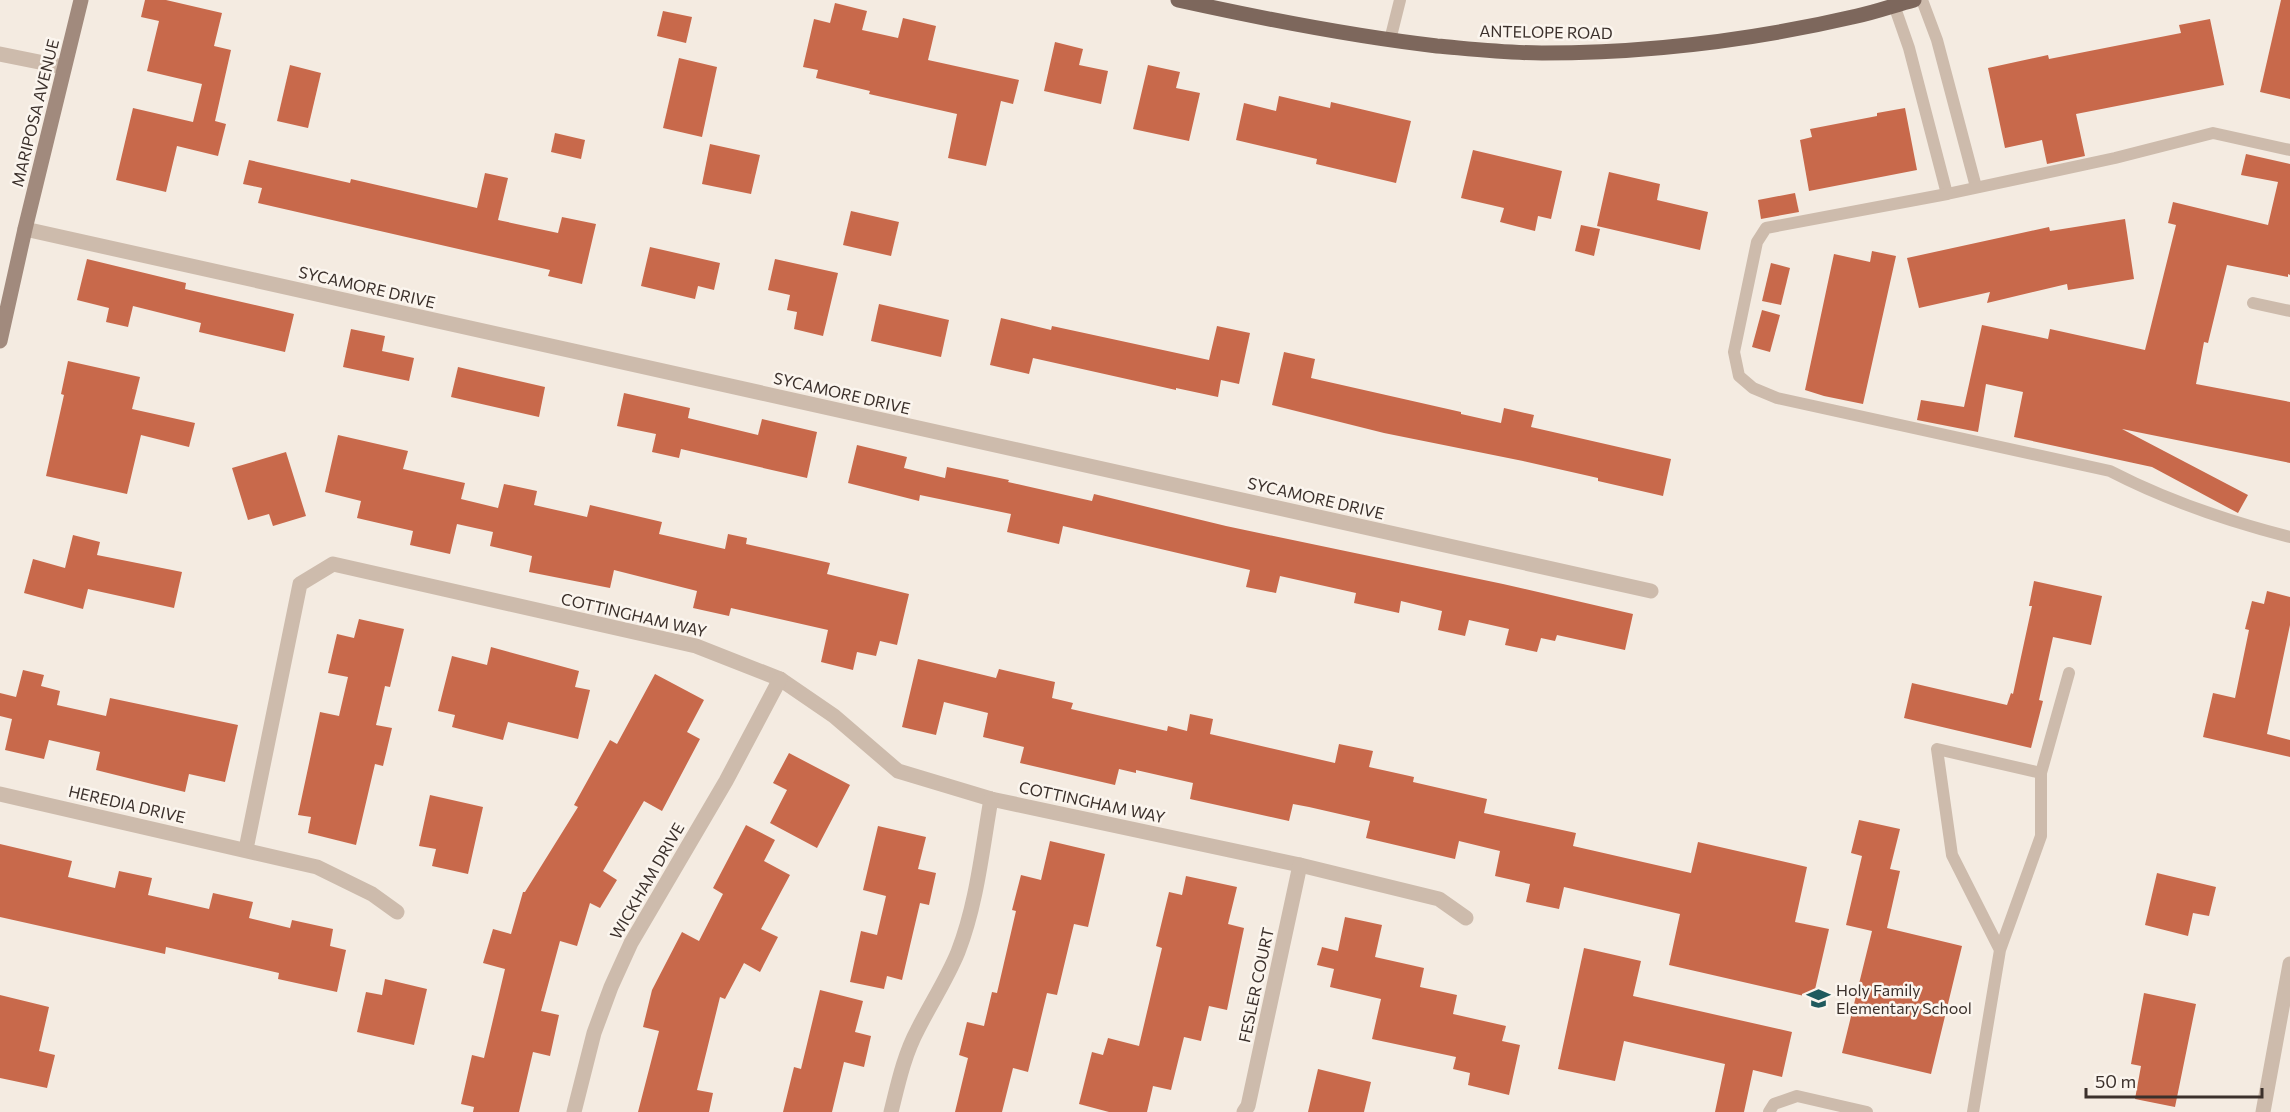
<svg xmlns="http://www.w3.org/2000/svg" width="2290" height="1112" font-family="Commissioner,sans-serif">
<rect width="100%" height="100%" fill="#f4ebe1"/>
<!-- building -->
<g fill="#c8694b">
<polygon points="145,0 166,0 222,13 214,46 231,50 215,121 226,124 218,156 177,146 166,192 116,180 133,108 193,122 202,84 147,71 159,21 141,17"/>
<polygon points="2281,0 2290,0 2290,99 2260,92"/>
<polygon points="835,3 867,11 862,30 898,38 903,18 936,26 928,60 1019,80 1013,104 1001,101 986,166 948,158 957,114 869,94 870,91 816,78 818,70 803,67 814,19 830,23"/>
<polygon points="663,11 692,17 686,43 657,36"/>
<polygon points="2210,19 2224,85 2076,114 2085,156 2047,164 2042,140 2005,148 1988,68 2048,55 2049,59 2181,33 2179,25"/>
<polygon points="1055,42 1083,49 1079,65 1108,71 1101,104 1044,91"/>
<polygon points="679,58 717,67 702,137 663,128"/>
<polygon points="290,65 321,73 308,128 277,121"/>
<polygon points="1148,65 1180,72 1176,88 1200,93 1189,141 1133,129"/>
<polygon points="1279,96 1330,108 1331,102 1411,121 1396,183 1316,164 1317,159 1236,140 1244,103 1276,111"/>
<polygon points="1905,108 1917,170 1809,191 1800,140 1812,137 1810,129 1877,116 1877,113"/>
<polygon points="555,133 585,140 581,159 551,152"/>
<polygon points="710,144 760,155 751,194 702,184"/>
<polygon points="1473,150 1562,171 1551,219 1538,216 1535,231 1500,222 1504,208 1461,198"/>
<polygon points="2246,154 2290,164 2290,275 2288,274 2288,277 2227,265 2208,343 2204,342 2196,384 2290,402 2290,463 2122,429 2248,495 2238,513 2152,467 2014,437 2023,392 1986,384 1978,432 1917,420 1921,400 1964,407 1982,325 2048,339 2050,329 2145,350 2176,225 2168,223 2173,202 2268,225 2278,182 2241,175"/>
<polygon points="249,160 350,183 351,179 477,208 485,173 508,178 498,220 558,233 562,217 596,224 582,284 548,276 550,270 258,203 262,188 243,184"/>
<polygon points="1609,172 1660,184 1657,200 1708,212 1700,250 1597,226"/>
<polygon points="1795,193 1799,212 1761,219 1758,200"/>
<polygon points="851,211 899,222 891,256 843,245"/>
<polygon points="2125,219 2134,279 2068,290 2067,284 1987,303 1990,292 1919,308 1907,258 2049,227 2050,231"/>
<polygon points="1581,225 1600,229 1594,256 1575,251"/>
<polygon points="650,247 720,263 714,290 698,286 695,299 641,286"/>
<polygon points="1872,251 1896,256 1863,404 1824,396 1805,390 1834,254 1870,262"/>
<polygon points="87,259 186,283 185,289 294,314 285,352 199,332 201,323 133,306 128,327 106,322 109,308 77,300"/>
<polygon points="775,259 838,273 823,336 794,329 797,312 787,310 790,295 768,290"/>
<polygon points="1771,263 1790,268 1781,305 1762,301"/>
<polygon points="879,304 949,320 941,357 871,341"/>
<polygon points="1762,310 1780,315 1770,352 1752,347"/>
<polygon points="1001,318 1051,330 1052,326 1209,360 1217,326 1250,333 1239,384 1221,380 1218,397 1176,388 1176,390 1033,358 1029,374 990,365"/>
<polygon points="351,329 385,336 382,351 414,358 409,381 343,367"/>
<polygon points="1284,352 1315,359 1311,378 1461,412 1461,414 1501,423 1504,408 1534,415 1531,427 1671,459 1663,496 1598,481 1598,478 1523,461 1384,433 1272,405"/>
<polygon points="68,361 140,377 132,409 195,423 189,447 141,435 127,494 46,476 64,395 61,394"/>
<polygon points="458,367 545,387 539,417 451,397"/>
<polygon points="624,393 690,408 688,418 758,435 762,419 817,432 807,478 681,449 679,458 652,452 656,434 617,426"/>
<polygon points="338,435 408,451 403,469 465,483 461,499 498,508 504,484 537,491 534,505 587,517 590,505 662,522 659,534 725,549 728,534 747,538 746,544 830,563 827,574 909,594 897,645 880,641 876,656 857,652 853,670 821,662 828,630 731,608 729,616 693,608 697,591 614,570 610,588 529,572 532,556 490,546 493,532 457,524 450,554 410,545 413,531 357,518 361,501 325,492"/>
<polygon points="857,445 907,457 904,468 945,478 947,467 1009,480 1008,482 1092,501 1094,494 1226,526 1503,584 1633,614 1625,650 1557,635 1555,641 1541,638 1537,652 1505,645 1509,629 1469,620 1465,636 1438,630 1442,611 1401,601 1399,613 1354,603 1356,593 1280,576 1276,593 1246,587 1250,570 1063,526 1059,544 1007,532 1011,514 920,495 919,501 848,483"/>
<polygon points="286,452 306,516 273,526 269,514 248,520 232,468"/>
<polygon points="73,535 100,542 97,555 182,572 174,608 88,589 83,609 24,593 33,559 65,568"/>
<polygon points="2034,581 2102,596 2091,645 2053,637 2039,700 2043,701 2031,748 1904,718 1912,683 2007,705 2011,693 2013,694 2032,606 2029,606"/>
<polygon points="2267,591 2290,597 2290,625 2267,734 2290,740 2290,757 2203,737 2213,693 2235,698 2249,630 2245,629 2252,601 2264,604"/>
<polygon points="359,619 404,629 390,687 385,686 376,725 392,728 383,766 375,764 356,845 308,833 311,817 298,815 320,712 339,716 348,677 328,673 337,634 354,638"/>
<polygon points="491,647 579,671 575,687 590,690 578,739 508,722 503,740 452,727 455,715 438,711 452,656 487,665"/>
<polygon points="918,659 996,678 999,669 1055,682 1052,698 1073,703 1071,709 1167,731 1168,726 1187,731 1190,714 1213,719 1210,734 1335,763 1339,744 1373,751 1369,767 1414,777 1413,782 1487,799 1484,813 1576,833 1573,846 1691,873 1698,842 1807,867 1795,922 1829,929 1813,998 1669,965 1680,914 1564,887 1559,909 1526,902 1530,884 1495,876 1500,851 1459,841 1455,859 1366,838 1370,821 1309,807 1293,804 1289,821 1190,799 1193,783 1136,770 1136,773 1119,769 1115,785 1020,763 1024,747 983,737 988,713 944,702 936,735 902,727"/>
<polygon points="23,670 44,675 41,686 60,691 57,705 106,716 110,698 238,725 225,782 189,774 185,792 152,784 96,770 100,752 49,740 44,759 5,750 12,719 0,716 0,693 16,697"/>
<polygon points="655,674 704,700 687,732 700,739 662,811 644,801 603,871 617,880 600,908 590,903 577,946 560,941 541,1011 559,1015 550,1056 533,1052 519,1112 473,1112 474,1107 461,1104 472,1055 484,1058 505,969 483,963 493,929 511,934 523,892 525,892 578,807 574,805 610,740 617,744"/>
<polygon points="789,753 850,785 817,848 770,823 787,790 773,783"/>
<polygon points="430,795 483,807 468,874 432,866 436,849 419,846"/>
<polygon points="1859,820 1900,829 1890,869 1900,871 1887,928 1962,946 1931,1074 1842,1053 1872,931 1846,925 1862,856 1851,853"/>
<polygon points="746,825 775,840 764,861 790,875 761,929 778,937 760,972 744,963 725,999 720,997 697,1090 713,1093 709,1112 638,1112 659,1031 643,1027 652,990 682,932 699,941 723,894 713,888"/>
<polygon points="878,826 926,837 918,869 936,873 929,905 920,903 902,980 887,976 884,989 850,982 861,931 877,935 886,896 863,890"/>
<polygon points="1050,841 1105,854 1088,927 1074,924 1057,995 1047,993 1028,1072 1013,1068 1002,1112 955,1112 968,1058 959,1055 967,1022 984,1026 992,992 997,993 1016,911 1012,910 1021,875 1041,880"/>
<polygon points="0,844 72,861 68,877 115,888 119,871 152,878 148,895 209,909 213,893 253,902 249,918 290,928 292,920 333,929 330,946 346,950 337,992 278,979 279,973 166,947 165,954 0,917"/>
<polygon points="2157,873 2216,887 2209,916 2193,913 2188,936 2145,925"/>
<polygon points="1186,876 1237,887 1228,924 1244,928 1227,1010 1209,1006 1201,1041 1184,1037 1171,1090 1153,1086 1147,1112 1109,1112 1079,1104 1092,1052 1103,1055 1108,1038 1139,1046 1162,948 1156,946 1169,892 1182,895"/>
<polygon points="1345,917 1382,925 1375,957 1424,968 1420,987 1457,995 1453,1014 1506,1026 1502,1041 1520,1045 1509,1095 1468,1085 1470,1073 1453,1069 1456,1057 1372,1039 1381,999 1330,987 1334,969 1317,965 1322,947 1338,951"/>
<polygon points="1584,948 1641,961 1633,996 1792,1032 1782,1077 1753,1070 1744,1112 1715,1112 1725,1064 1624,1041 1615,1081 1558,1069"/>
<polygon points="385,979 427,989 414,1045 357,1032 366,992 382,995"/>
<polygon points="820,990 863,1001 855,1032 871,1036 864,1067 844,1062 832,1112 783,1112 794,1067 801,1069"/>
<polygon points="2144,993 2196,1004 2175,1107 2135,1099 2141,1066 2131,1064"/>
<polygon points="0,995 49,1007 39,1051 55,1055 47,1088 0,1078"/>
<polygon points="1318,1069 1371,1082 1364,1112 1308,1112"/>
</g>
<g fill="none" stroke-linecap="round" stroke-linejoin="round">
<!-- lane -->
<g stroke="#cdbbac" stroke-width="12">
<polyline points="1922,0 1937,40 1976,187"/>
<polyline points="1894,5 1909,48 1947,194"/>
<polyline points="1390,40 1400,0"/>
<path d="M2290 150 2213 133 2115 158 1947 194 1766 228 1757 242 1734 352 1739 376 1753 388 1777 398 2110 471C2168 501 2227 521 2290 537"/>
<polyline points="2253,303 2290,311"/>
<polyline points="2041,773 2069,673"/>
<polyline points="1769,1112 1774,1104 1797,1096 1867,1112"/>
<polyline points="1973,1112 2000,950 2041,836 2041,773 1937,749 1952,855 2000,950"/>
</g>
<!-- street -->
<g stroke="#cdbbac" stroke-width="15">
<polyline points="0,54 64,67"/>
<polyline points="25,229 1651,591"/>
<polyline points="0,794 317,867 372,894 397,912"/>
<polyline points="246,849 300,584 333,564 696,646 780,679 834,716 898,771 991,799 1300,865 1439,899 1466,918"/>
<polyline points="574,1112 594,1033 611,987 631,943 726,781 780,679"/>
<path d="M891 1112C898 1084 904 1055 918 1029 931 1003 947 979 958 952 977 903 982 850 991 799"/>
<polyline points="1244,1112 1248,1106 1300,865"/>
<polyline points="2263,1112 2290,964"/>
</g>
<!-- secondary -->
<polyline stroke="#a18a7d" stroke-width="15" points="0,341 25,229 81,0"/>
<!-- primary -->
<path stroke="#7d675c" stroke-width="15" d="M1178 0C1264 19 1350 36 1437 46 1472 49 1507 53 1542 53 1647 53 1754 40 1857 16 1876 12 1895 5 1914 0"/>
</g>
<!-- icons -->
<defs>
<symbol id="school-bare" viewBox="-9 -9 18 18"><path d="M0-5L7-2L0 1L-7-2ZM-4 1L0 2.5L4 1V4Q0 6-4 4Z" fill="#1f5a5e" stroke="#fbf5ee" stroke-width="2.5" paint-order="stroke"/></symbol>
</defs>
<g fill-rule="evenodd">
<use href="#school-bare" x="1802" y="982" width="33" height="33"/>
</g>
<g text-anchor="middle" stroke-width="5" stroke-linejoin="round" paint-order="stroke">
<!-- street labels -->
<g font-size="16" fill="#3b302b" stroke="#fbf5ee">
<text transform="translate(1546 32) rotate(1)" y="6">ANTELOPE ROAD</text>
<text transform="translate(35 113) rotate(-76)" y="6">MARIPOSA AVENUE</text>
<text transform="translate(367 287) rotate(13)" y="6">SYCAMORE DRIVE</text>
<text transform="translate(842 393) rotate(13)" y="6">SYCAMORE DRIVE</text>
<text transform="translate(1316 498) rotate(13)" y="6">SYCAMORE DRIVE</text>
<text transform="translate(634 615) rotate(13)" y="6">COTTINGHAM WAY</text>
<text transform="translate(1092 802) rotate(12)" y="6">COTTINGHAM WAY</text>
<text transform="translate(127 804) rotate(13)" y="6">HEREDIA DRIVE</text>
<text transform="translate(647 881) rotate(-60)" y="6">WICKHAM DRIVE</text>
<text transform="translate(1256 985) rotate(-78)" y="6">FESLER COURT</text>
</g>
<!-- poi labels -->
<g font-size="16" fill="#3b302b" stroke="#fbf5ee" text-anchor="start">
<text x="1836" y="996">Holy Family<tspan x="1836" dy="18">Elementary School</tspan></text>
</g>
</g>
<!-- scale -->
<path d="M2086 1088v9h176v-9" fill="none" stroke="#3b302b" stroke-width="3"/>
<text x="2095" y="1088" font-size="18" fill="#3b302b" stroke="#fbf5ee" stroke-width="4.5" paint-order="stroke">50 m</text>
</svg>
